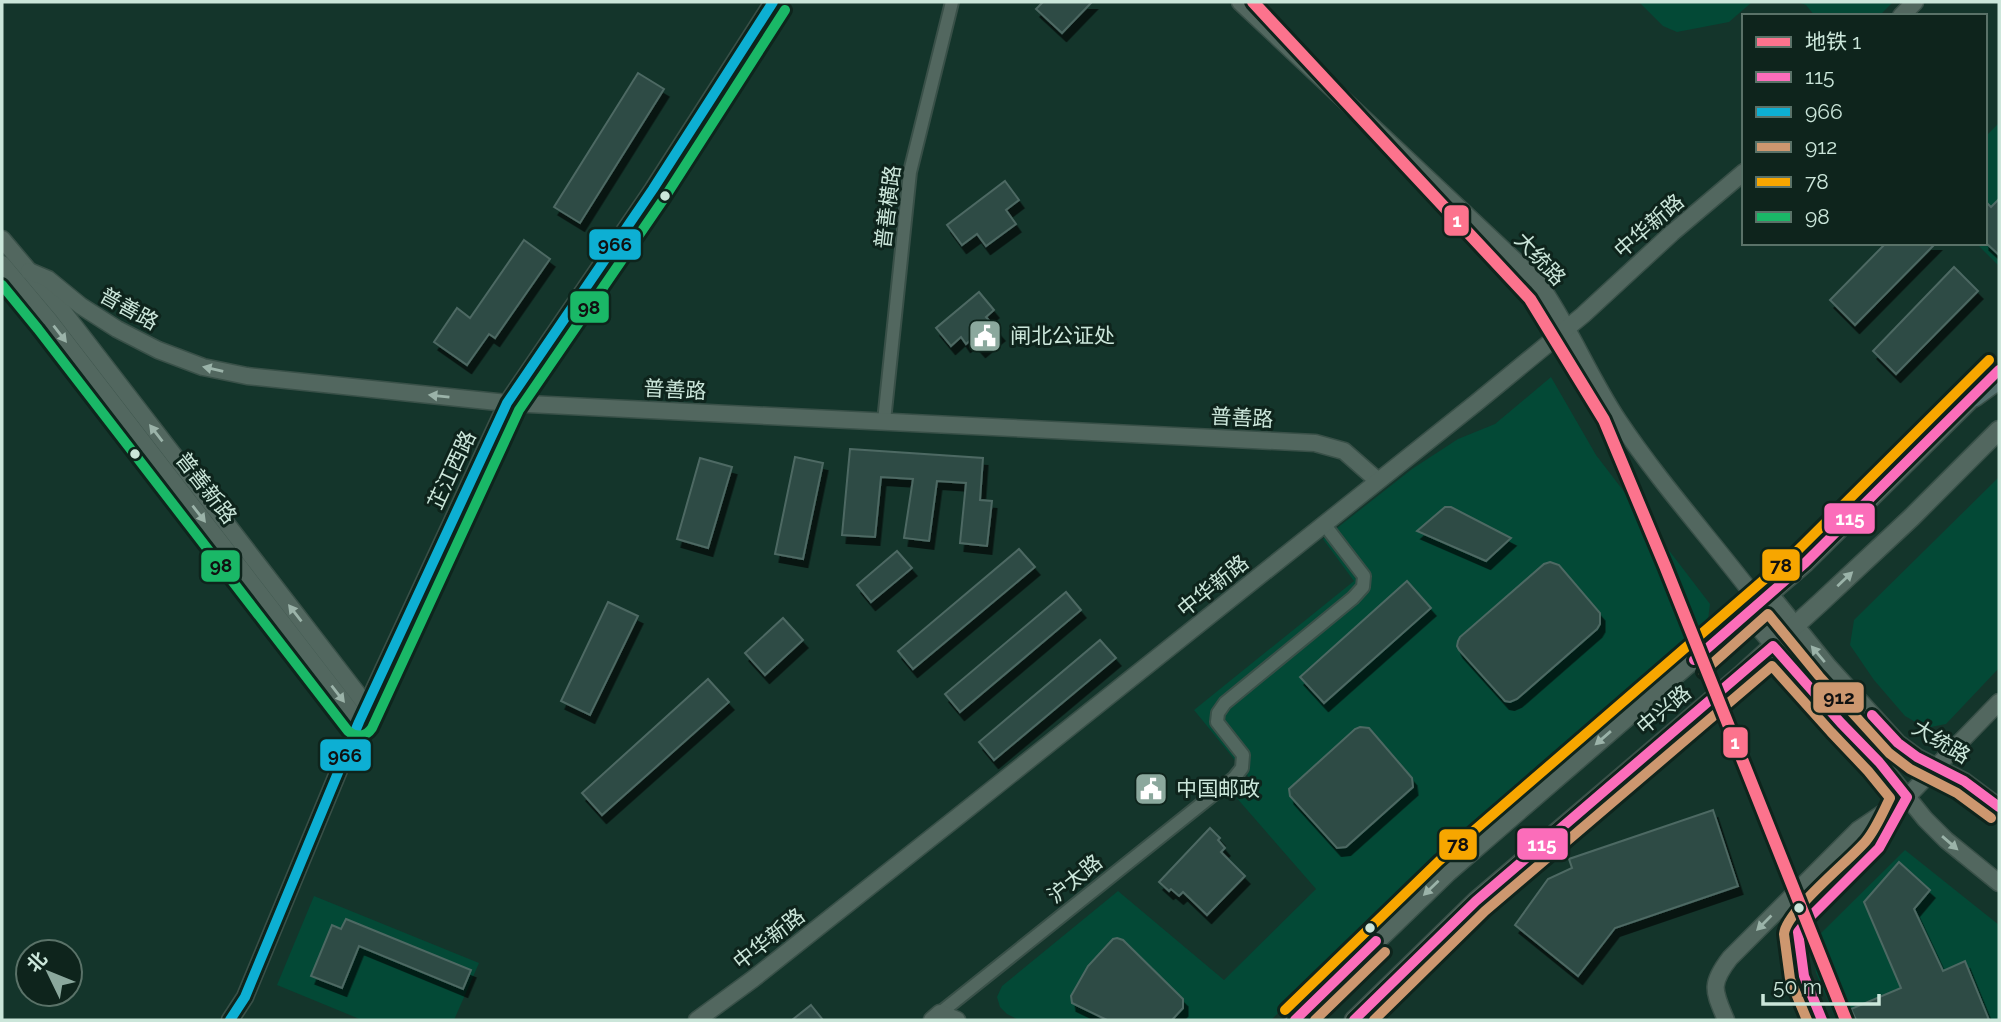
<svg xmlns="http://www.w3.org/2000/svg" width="2001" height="1022" font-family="Raleway,'Noto Sans SC',sans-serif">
<defs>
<filter id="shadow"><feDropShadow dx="4.5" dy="8" stdDeviation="0" flood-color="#0009"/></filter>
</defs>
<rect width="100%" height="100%" fill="#14352b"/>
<!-- built -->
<g fill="#034936">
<polygon points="1639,2 1752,2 1729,22 1677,32 1663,26"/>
<polygon points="1798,2 1893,2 1879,16 1815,16 1806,5"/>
<polygon points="1999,123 1999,266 1976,243 1985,243 1985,137"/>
<polygon points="1551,377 1596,455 1710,604 1708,620 1702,632 1501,807 1362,932 1271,1020 1019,1020 1007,1014 1000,1007 997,997 1002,986 1118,891 1224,980 1316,889 1235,796 1252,781 1194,710 1354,581 1323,539 1412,469 1458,439 1495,424"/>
<polygon points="1999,477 1999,668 1946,724 1926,728 1905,716 1874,680 1850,645 1854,620"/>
<polygon points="1905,850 1999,925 1999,1020 1836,1020 1816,973 1810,944"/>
<polygon points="314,896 479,963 454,1020 362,1020 277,985"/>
</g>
<!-- building -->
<g fill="#2f4b45" stroke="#4d6963" stroke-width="2" filter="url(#shadow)">
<polygon points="1043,2 1092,2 1062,33 1036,9"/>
<polygon points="638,73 664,89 580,223 554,207"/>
<polygon points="1005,181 1019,200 1006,210 1016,224 986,246 977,234 962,245 947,225"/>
<polygon points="1999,199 1999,255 1985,242 1985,201 1991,207"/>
<polygon points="524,240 550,259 495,338 489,334 467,365 434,342 457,308 470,318"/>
<polygon points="1886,243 1936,243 1855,325 1830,300"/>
<polygon points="1954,267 1978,291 1896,374 1873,351"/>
<polygon points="979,292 994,310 986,317 1000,333 981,349 972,339 966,344 961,337 951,346 936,328"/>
<polygon points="850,449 983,458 980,500 992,501 987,546 960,543 966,483 937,481 929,541 904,538 913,479 881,477 875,537 842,535"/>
<polygon points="795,457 823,463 803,559 775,554"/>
<polygon points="700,458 732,467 708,548 677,539"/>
<polygon points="1445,507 1451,507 1511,538 1486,561 1417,531"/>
<polygon points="1019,549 1035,567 913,669 898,651"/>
<polygon points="897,551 912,568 871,602 857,585"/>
<polygon points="1550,562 1559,565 1600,613 1600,624 1597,629 1517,699 1510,702 1505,701 1459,650 1457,646 1458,641 1460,637 1544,564"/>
<polygon points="1407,581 1431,608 1324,703 1300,677"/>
<polygon points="1066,592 1081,610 960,712 945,694"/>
<polygon points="608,602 638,616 590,715 561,701"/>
<polygon points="783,618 803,640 765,675 745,653"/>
<polygon points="1100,640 1116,658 994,760 979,742"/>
<polygon points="708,679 729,702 602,815 582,793"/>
<polygon points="1360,727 1369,728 1412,778 1413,787 1346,847 1337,848 1290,796 1289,789 1355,729"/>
<polygon points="1713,810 1738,886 1615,928 1578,976 1515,925 1548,879 1572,868 1569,859"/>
<polygon points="1210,828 1220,838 1218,840 1225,848 1221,852 1245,876 1207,915 1183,892 1179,896 1171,889 1169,891 1159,882"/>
<polygon points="1899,862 1930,890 1914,909 1943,971 1965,961 1989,1020 1856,1020 1851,1009 1901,988 1864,902"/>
<polygon points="346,919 471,970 463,989 359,946 342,988 311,976 332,925 341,929"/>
<polygon points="1117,938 1123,940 1183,999 1183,1008 1172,1020 1107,1020 1072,1003 1071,996 1088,966 1113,939"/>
<polygon points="811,1005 823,1020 792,1020"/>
</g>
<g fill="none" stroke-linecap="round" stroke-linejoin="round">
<defs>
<g id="minor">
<polyline points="884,421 910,172 952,2"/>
<polyline points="940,1013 1234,778 1242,768 1243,755 1217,722 1218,713 1225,703 1353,598 1363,587 1364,576 1324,524"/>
</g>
<g id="tertiary">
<path d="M1240 2 1538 282C1569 325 1588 375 1618 420 1658 480 1707 535 1751 592L1770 594 1829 667 1898 743 1917 757 1964 781 1999 807"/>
<polyline points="1901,16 1915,2"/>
<polyline points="2,239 62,310 367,706"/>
<polyline points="2,264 49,320 359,722"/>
<polyline points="29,271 48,279 81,306 117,329 158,350 203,367 247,376 507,403 1315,443 1344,451 1377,480"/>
<polyline points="1750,602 1747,614 1807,685 1879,762 1925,819 1946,840 1999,883"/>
<polyline points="230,1020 245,997 359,722 507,403 653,189 773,2"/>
<polyline points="697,1020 753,979 970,807 1476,403 1583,315 1672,233 1744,172"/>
<polyline points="932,1020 940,1013 957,1020"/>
<path d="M1726 1020C1714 991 1709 985 1730 958L1858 830 1907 797 1999 702"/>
</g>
<g id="secondary">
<polyline points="1295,1020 1448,872 1805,563 1982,388"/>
<polyline points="1354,1020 1476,901 1741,675 1820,603 1912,517 1999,430"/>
</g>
<polyline id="trunk" points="1974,396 1999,378"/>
</defs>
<!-- minor casing -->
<use href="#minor" stroke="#395048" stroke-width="16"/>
<!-- tertiary casing -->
<use href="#tertiary" stroke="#395048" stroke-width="19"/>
<!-- secondary casing -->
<use href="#secondary" stroke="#395048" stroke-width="21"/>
<!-- trunk casing -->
<use href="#trunk" stroke="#395048" stroke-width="24"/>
<!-- minor -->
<use href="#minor" stroke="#52675f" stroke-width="12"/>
<!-- tertiary -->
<use href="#tertiary" stroke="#52675f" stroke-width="16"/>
<!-- secondary -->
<use href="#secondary" stroke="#52675f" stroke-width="18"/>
<!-- trunk -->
<use href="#trunk" stroke="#536f6c" stroke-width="21"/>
<defs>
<g id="bus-1">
<polyline points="1694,660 1805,563 1999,370"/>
<polyline points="1872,715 1898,743 1917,757 1964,781 1999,807"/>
<polyline points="1295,1020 1376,941"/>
<polyline points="1354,1020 1476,901 1773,646 1841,723 1879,762 1907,797 1879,848 1809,918 1798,932 1804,976 1822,1020"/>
</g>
<polyline id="bus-2" points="230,1020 245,997 359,722 507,403 653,189 773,2"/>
<g id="bus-3">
<polyline points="1703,672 1768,614 1819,676 1889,753 1910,769 1957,793 1991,818"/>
<polyline points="1315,1020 1385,952"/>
<path d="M1374 1020 1485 911 1772 666 1831 732 1868 771 1890 798C1883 812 1876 829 1866 841 1849 861 1786 911 1784 934L1790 979 1807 1020"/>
</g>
<polyline id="bus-4" points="1285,1010 1439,861 1795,553 1989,360"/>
<path id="bus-5" d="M2 285 38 329 348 731C356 738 366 737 372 728L519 410 665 197 785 10"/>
</defs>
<!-- bus-1 casing -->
<use href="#bus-1" stroke="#0e241c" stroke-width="16"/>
<!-- bus-2 casing -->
<use href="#bus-2" stroke="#0e241c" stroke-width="16"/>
<!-- bus-3 casing -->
<use href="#bus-3" stroke="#0e241c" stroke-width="16"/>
<!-- bus-4 casing -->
<use href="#bus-4" stroke="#0e241c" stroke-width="16"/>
<!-- bus-5 casing -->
<use href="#bus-5" stroke="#0e241c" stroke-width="16"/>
<!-- bus-1 -->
<use href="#bus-1" stroke="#fb6dba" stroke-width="10"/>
<!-- bus-2 -->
<use href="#bus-2" stroke="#0dafd3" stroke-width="10"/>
<!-- bus-3 -->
<use href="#bus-3" stroke="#cd976f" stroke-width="10"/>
<!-- bus-4 -->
<use href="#bus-4" stroke="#f7a600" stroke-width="10"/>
<!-- bus-5 -->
<use href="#bus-5" stroke="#1ab867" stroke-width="10"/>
<defs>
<polyline id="metro-1" points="1253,2 1530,299 1604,420 1665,566 1846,1020"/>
</defs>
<!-- metro-1 casing -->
<use href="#metro-1" stroke="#0e241c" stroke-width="18"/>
<!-- metro-1 -->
<use href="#metro-1" stroke="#fc738d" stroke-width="12"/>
</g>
<!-- one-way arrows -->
<defs><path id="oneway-solid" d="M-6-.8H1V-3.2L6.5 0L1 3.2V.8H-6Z" transform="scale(1.75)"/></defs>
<g fill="#9bb3a9">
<use href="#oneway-solid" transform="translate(60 334) rotate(52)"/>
<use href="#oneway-solid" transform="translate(213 369) rotate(-167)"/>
<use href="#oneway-solid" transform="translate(439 396) rotate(-174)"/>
<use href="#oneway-solid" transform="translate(156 433) rotate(-128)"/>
<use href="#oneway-solid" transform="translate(199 514) rotate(52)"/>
<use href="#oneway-solid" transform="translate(1845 579) rotate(-43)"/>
<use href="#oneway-solid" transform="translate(295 613) rotate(-128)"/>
<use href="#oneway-solid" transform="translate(1818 654) rotate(-130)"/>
<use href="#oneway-solid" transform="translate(338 694) rotate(52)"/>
<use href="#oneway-solid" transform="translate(1603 738) rotate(139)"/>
<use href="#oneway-solid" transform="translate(1950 843) rotate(41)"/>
<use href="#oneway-solid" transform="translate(1431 888) rotate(136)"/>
<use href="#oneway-solid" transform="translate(1764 923) rotate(135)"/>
</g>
<!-- icons -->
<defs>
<symbol id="civic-square" viewBox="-11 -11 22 22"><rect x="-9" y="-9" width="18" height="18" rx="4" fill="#8ba89d" stroke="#0e241c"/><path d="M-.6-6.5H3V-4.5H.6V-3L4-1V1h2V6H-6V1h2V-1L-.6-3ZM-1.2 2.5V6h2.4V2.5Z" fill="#fff"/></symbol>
</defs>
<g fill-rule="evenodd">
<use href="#civic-square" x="966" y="317" width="38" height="38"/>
<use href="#civic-square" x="1132" y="770" width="38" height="38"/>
</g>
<!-- markers -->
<g fill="#cbe6da" stroke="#0e241c" stroke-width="2.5">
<circle cx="665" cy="196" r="6"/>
<circle cx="135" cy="454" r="6"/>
<circle cx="1799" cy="908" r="6"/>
<circle cx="1370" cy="928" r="6"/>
</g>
<g text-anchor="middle" stroke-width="6" stroke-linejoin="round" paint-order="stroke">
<!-- street labels -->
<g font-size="21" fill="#cbe6da" stroke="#0e241c">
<text transform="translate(888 207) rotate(-83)" y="7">普善横路</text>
<text transform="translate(1649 226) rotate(-41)" y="7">中华新路</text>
<text transform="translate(1540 259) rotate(47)" y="7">大统路</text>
<text transform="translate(129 309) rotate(29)" y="7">普善路</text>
<text transform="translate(675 390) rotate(3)" y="7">普善路</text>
<text transform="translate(1242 418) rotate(3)" y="7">普善路</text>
<text transform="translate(452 470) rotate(-65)" y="7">芷江西路</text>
<text transform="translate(206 488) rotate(52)" y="7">普善新路</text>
<text transform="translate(1213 586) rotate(-39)" y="7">中华新路</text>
<text transform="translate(1664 710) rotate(-40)" y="7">中兴路</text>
<text transform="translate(1941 742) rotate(31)" y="7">大统路</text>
<text transform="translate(1075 879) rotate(-39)" y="7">沪太路</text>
<text transform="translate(769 939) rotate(-38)" y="7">中华新路</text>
</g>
<!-- poi labels -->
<g font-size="21" fill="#cbe6da" stroke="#0e241c" text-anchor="start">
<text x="1010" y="343">闸北公证处</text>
<text x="1176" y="796">中国邮政</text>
</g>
</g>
<g stroke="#0e241c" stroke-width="2.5">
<rect x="1443" y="204" width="27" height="33" rx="7" fill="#fc738d"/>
<rect x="588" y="228" width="54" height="33" rx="7" fill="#0dafd3"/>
<rect x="569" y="290" width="41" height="34" rx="7" fill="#1ab867"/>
<rect x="1823" y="502" width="53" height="33" rx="7" fill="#fb6dba"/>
<rect x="1761" y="548" width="40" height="34" rx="7" fill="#f7a600"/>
<rect x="200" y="549" width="41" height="34" rx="7" fill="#1ab867"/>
<rect x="1812" y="681" width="53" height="33" rx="7" fill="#cd976f"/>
<rect x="1722" y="726" width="27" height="33" rx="7" fill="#fc738d"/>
<rect x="319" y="738" width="53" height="34" rx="7" fill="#0dafd3"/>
<rect x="1516" y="827" width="53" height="34" rx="7" fill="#fb6dba"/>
<rect x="1438" y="828" width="40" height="33" rx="7" fill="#f7a600"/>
</g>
<g font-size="19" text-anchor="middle" font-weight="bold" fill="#fff">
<text x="1457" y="227">1</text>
<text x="1850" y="525">115</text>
<text x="1735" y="749">1</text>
<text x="1542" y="851">115</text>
</g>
<g font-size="19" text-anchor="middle" font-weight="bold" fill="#111">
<text x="615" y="251">966</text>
<text x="589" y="314">98</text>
<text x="1781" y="572">78</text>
<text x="221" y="572">98</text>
<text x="1839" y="704">912</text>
<text x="345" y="762">966</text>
<text x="1458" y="851">78</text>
</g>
<!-- border -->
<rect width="2001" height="1022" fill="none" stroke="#cbe6da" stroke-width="7"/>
<!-- legend -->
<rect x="1742" y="14" width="245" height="231" fill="#0e241c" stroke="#5a7268" stroke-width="2"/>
<rect x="1756" y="37" width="35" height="10" fill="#fc738d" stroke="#5a7268" stroke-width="2"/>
<text x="1805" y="49" font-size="21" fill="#cbe6da">地铁 1</text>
<rect x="1756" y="72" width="35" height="10" fill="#fb6dba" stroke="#5a7268" stroke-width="2"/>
<text x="1805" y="84" font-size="21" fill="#cbe6da">115</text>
<rect x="1756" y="107" width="35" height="10" fill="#0dafd3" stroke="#5a7268" stroke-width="2"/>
<text x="1805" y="119" font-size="21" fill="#cbe6da">966</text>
<rect x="1756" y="142" width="35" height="10" fill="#cd976f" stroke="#5a7268" stroke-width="2"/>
<text x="1805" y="154" font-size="21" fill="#cbe6da">912</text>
<rect x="1756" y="177" width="35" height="10" fill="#f7a600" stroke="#5a7268" stroke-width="2"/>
<text x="1805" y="189" font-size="21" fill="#cbe6da">78</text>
<rect x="1756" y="212" width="35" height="10" fill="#1ab867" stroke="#5a7268" stroke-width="2"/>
<text x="1805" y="224" font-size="21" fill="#cbe6da">98</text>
<!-- north arrow -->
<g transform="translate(49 973) rotate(313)"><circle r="33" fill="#0e241c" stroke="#5a7268" stroke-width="2"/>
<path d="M0-5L12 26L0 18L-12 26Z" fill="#8ba89d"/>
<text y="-10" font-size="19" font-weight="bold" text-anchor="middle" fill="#cbe6da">北</text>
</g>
<!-- scale -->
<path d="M1763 994v10h116v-10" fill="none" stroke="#cbe6da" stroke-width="3.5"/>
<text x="1773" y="994" font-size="21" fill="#cbe6da" stroke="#0e241c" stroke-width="5" paint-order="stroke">50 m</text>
</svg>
